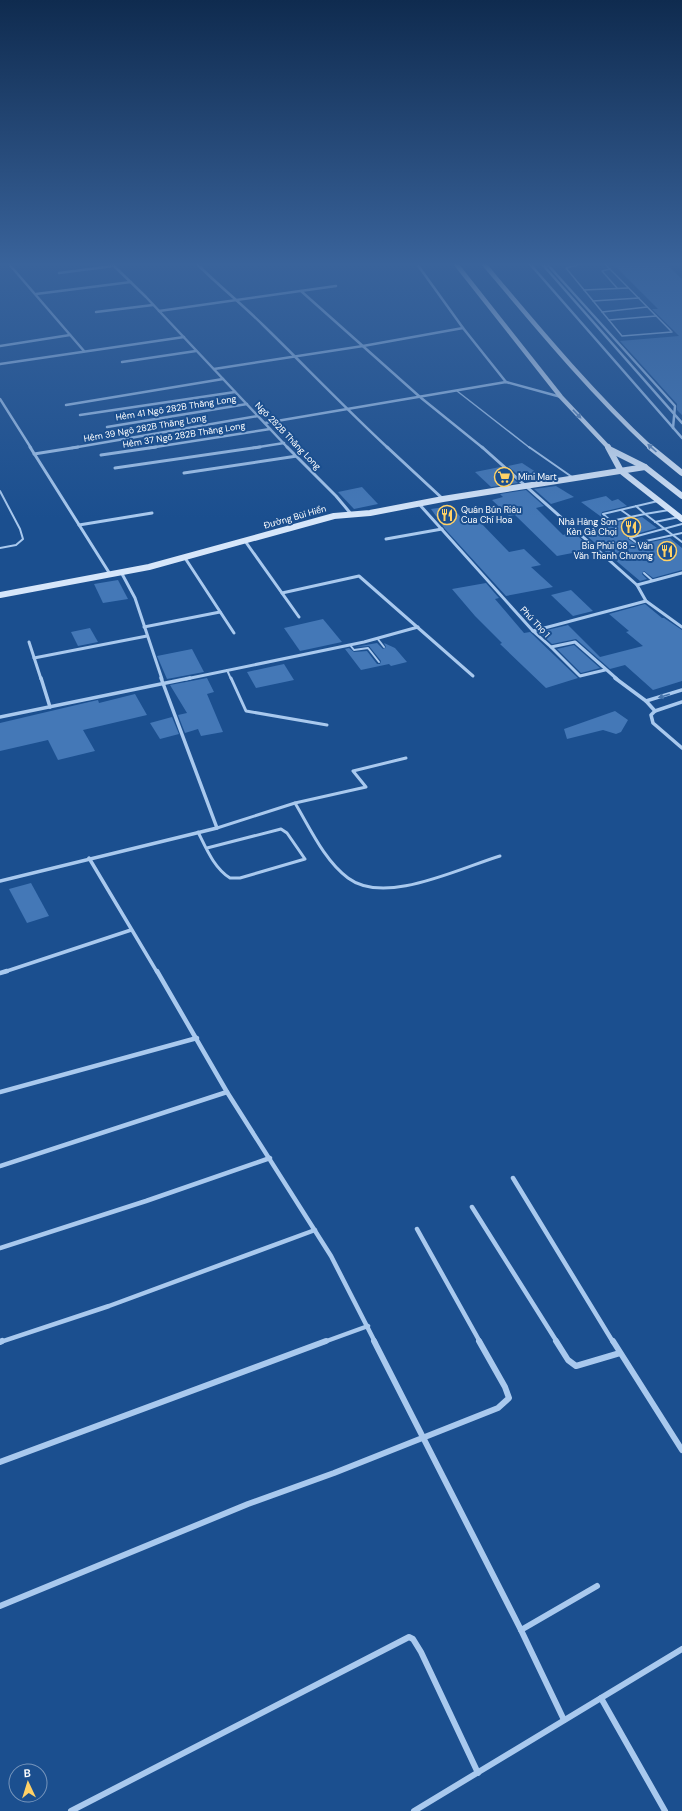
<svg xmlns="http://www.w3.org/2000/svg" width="682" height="1811" font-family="'DM Sans',sans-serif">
<rect width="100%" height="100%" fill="#1b4f8f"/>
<!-- building -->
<g fill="#4478b7">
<polygon points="613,264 666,264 682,279 682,415 677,410 677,404 620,341 679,336 652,309 658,309"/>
<polygon points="522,463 545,478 525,481 508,466"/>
<polygon points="500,467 518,483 491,487 475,472"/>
<polygon points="556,486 574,497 551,504 534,489"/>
<polygon points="362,487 378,504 354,509 338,492"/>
<polygon points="526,490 544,506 536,508 563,535 573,532 593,549 557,556 515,515 509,516 492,500 503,497 500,494"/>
<polygon points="606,496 612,501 618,499 627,506 602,512 601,516 611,523 642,517 657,528 629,536 628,539 637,545 670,538 682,548 682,570 653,578 644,571 642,574 647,579 640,581 581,531 611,524 581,502"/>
<polygon points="452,506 465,523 478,520 509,552 524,549 541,565 531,567 553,587 506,596 445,529 431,509"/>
<polygon points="118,580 128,599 103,603 94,584"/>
<polygon points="486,583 499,598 495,599 524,633 530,632 578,678 546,688 500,644 502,643 475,616 452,589"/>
<polygon points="571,590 593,611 573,616 551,595"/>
<polygon points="645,604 662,618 664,618 682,630 682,681 653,690 625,665 610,669 576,639 552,644 539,632 568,625 600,657 643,646 626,632 629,631 609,614"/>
<polygon points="323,619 342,642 300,651 284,628"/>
<polygon points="90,628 98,642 78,646 71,632"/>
<polygon points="377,643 383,649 386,647 384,643 395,648 407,662 391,666 389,664 361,670 345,649 349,648 354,652 367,651 377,664 380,664 381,661 369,646 355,647"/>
<polygon points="574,645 600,668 581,673 557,649"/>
<polygon points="192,649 204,672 167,679 157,656"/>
<polygon points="284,664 294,680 256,688 247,672"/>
<polygon points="207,678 214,692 207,694 223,732 201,736 198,729 185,733 178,715 187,713 170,685"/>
<polygon points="135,694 147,715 83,730 95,751 58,760 48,740 0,751 0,723 89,702 98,700 99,703"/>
<polygon points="615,711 628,720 621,732 616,734 603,730 567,739 564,729"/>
<polygon points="172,717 179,734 160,739 150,723"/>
<polygon points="31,883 49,916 27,923 9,889"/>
</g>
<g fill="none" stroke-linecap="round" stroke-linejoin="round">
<!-- lane-far2 -->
<g stroke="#a9c9ee" stroke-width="1.5">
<polyline points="582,264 566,268 622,336 672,332"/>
<polyline points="605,264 671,331"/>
<polyline points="610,269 602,271 617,288"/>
<polyline points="584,290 628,288"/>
<polyline points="593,301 639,298"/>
<polyline points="602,312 647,307"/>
<polyline points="609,320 656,316"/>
<polyline points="457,391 530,448"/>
</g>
<!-- lane-far1 -->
<g stroke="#a9c9ee" stroke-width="2">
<polyline points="529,447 572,477"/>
<polyline points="0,491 20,529 23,539 16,545 0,548"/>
<polyline points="658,501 603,514 611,521 645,514 682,542"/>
<polyline points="636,506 645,514 669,510"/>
<polyline points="621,510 631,517"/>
<polyline points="655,522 679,517"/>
<polyline points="682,524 630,538 637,543 682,533"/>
<polyline points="644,573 653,581"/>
<polyline points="377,638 384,647"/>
<polyline points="350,645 354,650 368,648 379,662"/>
<polyline points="227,670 231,679"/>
</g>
<!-- lane -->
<g stroke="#a9c9ee" stroke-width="3">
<polyline points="231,678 246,711 327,725"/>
<path d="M295 803C310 828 324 860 348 878 385 906 460 868 500 856"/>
<polyline points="217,828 295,803 366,787 353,771 406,758"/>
<path d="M198 832C206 848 214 868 230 878H240L305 859 287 833 281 829 207 848"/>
</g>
<!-- street-far4 -->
<g stroke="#a9c9ee" stroke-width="2.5">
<polyline points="9,264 84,351"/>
<polyline points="112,264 146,297 288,448"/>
<path d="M197 264C219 286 242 304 264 326 305 366 345 408 388 448"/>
<polyline points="417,264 463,328 506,382"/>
<polyline points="530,264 682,438"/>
<polyline points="547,264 675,406 673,428"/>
<polyline points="59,273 113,266"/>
<polyline points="301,291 420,397 483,448"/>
<polyline points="36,294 131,282"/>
<polyline points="159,311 336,286"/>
<polyline points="96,312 153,305"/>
<polyline points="0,346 70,335"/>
<polyline points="122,362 196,351"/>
<polyline points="0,364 184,337"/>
<polyline points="214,369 363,346 463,328"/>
<polyline points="0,399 31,448"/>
<polyline points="66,405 223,379"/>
<polyline points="80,415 235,392"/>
<polyline points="265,423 506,382 561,397"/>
<polyline points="107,427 247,404"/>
<polyline points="72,448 258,416"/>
<polyline points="149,448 270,429"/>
<polyline points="253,448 284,443"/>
</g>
<!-- street-far3 -->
<g stroke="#a9c9ee" stroke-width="3">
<polyline points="30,447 110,574"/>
<polyline points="287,447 336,496 352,515"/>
<polyline points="387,447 443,499"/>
<polyline points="482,447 637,585 646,601 682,627"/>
<polyline points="34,454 78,447"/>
<polyline points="101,455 156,447"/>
<polyline points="115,468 260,447"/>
<polyline points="184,473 297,456"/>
<polyline points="419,504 533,631 551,647 575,642 617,679"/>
<polyline points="79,525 152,513"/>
<polyline points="386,539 442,529"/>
<polyline points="245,541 299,617"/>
<polyline points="185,558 234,633"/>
<polyline points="121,572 135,598 162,679"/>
<polyline points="637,585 682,573"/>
<polyline points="282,593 359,576 473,676"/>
<polyline points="144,627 220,612"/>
<polyline points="533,631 646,601"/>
<polyline points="29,642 41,679"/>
<polyline points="551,647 580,676 605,670"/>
<polyline points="34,658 147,636"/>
<polyline points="186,679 364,642 418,627"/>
</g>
<!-- street-far2 -->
<g stroke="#a9c9ee" stroke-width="3.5">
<polyline points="41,678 50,707"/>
<polyline points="615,678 646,701 655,711 651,715 653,723 682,748"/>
<polyline points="646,701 682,690"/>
<polyline points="655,711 682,702"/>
<polyline points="0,717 190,678"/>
<polyline points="89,858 157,972"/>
<polyline points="0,881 217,828 161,678"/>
<polyline points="4,972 131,930"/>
</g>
<!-- street-far1 -->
<g stroke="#a9c9ee" stroke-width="4.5">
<polyline points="157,971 227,1092 331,1256 375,1342"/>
<polyline points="0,973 7,971"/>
<polyline points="0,1092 197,1038"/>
<polyline points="0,1166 227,1092"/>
<polyline points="513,1178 613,1342"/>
<polyline points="472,1207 557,1342"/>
<polyline points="417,1229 480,1342"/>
<polyline points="0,1248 146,1201 270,1158"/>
<polyline points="0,1342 109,1306 315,1230"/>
<polyline points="324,1342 368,1326"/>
</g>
<!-- street -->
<g stroke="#a9c9ee" stroke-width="6">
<polyline points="374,1341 521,1630 564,1720"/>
<polyline points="556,1341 568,1360 576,1366 620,1353"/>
<polyline points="613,1341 682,1450"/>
<polyline points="0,1342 2,1341"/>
<polyline points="0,1462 326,1341"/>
<polyline points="0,1606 248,1504 334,1473 498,1408 509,1398 505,1387 479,1341"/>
<polyline points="521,1630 597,1586"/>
<polyline points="601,1698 665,1811"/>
<polyline points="71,1811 409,1637 413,1639 421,1652 478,1773"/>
<polyline points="414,1811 682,1649"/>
</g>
<!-- secondary-far1 -->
<g stroke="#d6e6fa" stroke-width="4.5">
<polyline points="456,264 561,397 609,448"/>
<path d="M484 264C538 328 590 391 651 448"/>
</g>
<!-- secondary -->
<g stroke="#d6e6fa" stroke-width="6">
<polyline points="608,447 621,471 682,519"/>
<polyline points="650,447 682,473"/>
<polyline points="611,450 645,467 682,496"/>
<polyline points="0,595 149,567 334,516 370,513 443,499 645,467"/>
</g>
<!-- street-bridge -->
<polyline stroke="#a9c9ee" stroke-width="2.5" points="543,265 682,423"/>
</g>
<!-- one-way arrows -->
<defs><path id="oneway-solid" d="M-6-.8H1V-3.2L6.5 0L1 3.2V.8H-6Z"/></defs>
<g fill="#668bba">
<use href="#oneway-solid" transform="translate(577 414) rotate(46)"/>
<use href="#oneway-solid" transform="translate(652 448) rotate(-138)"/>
</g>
<use fill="#4674ac" href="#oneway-solid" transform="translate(664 696) rotate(164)"/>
<!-- sky -->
<linearGradient id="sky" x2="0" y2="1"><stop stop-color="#0f2b4f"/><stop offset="0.51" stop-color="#39639b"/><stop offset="1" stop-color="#39639b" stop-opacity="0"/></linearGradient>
<rect width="682" height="518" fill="url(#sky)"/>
<!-- icons -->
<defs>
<symbol id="supermarket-ring" viewBox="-11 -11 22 22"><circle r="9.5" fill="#1b4f8f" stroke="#ffd166" stroke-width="1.5"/><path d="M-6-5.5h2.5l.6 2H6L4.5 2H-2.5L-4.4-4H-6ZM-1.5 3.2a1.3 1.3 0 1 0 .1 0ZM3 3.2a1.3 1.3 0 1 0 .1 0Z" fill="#ffd166"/></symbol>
<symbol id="restaurant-ring" viewBox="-11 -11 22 22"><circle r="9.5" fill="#1b4f8f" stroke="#ffd166" stroke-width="1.5"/><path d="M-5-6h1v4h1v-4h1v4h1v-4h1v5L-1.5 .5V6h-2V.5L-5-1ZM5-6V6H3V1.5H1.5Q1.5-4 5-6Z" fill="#ffd166"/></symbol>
</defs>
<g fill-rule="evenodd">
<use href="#supermarket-ring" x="493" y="466" width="22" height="22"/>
<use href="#restaurant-ring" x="436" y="504" width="22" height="22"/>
<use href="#restaurant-ring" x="620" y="516" width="22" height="22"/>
<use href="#restaurant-ring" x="656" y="540" width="22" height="22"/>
</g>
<g text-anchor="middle" stroke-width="4" stroke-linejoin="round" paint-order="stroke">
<!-- far-street labels -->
<g font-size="9" fill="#fff" stroke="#1b4f8f">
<text transform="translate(176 408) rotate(-9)" y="3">Hẻm 41 Ngõ 282B Thăng Long</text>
<text transform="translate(145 428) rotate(-10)" y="3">Hẻm 39 Ngõ 282B Thăng Long</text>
<text transform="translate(184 435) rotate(-9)" y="3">Hẻm 37 Ngõ 282B Thăng Long</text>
<text transform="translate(288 436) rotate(46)" y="3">Ngõ 282B Thăng Long</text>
<text transform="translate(295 517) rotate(-16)" y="3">Đường Bùi Hiển</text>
<text transform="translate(535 622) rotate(47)" y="3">Phú Thọ 1</text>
</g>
<!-- far-poi labels -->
<g font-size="9" fill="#fff" stroke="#1b4f8f" text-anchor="start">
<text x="518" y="480">Mini Mart</text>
<text x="461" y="513">Quán Bún Riêu<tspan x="461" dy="10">Cua Chí Hoa</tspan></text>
<text x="617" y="525" text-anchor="end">Nhà Hàng Sơn<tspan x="617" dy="10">Kèn Gà Chọi</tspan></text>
<text x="653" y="549" text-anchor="end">Bia Phủi 68 - Văn<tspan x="653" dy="10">Văn Thanh Chương</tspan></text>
</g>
</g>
<!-- north arrow -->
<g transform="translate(28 1783) rotate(356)"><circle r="19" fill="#1b4f8f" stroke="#7695bc"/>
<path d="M0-3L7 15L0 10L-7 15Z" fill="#ffd166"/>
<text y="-6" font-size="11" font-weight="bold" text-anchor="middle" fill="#ffffff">B</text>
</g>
</svg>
